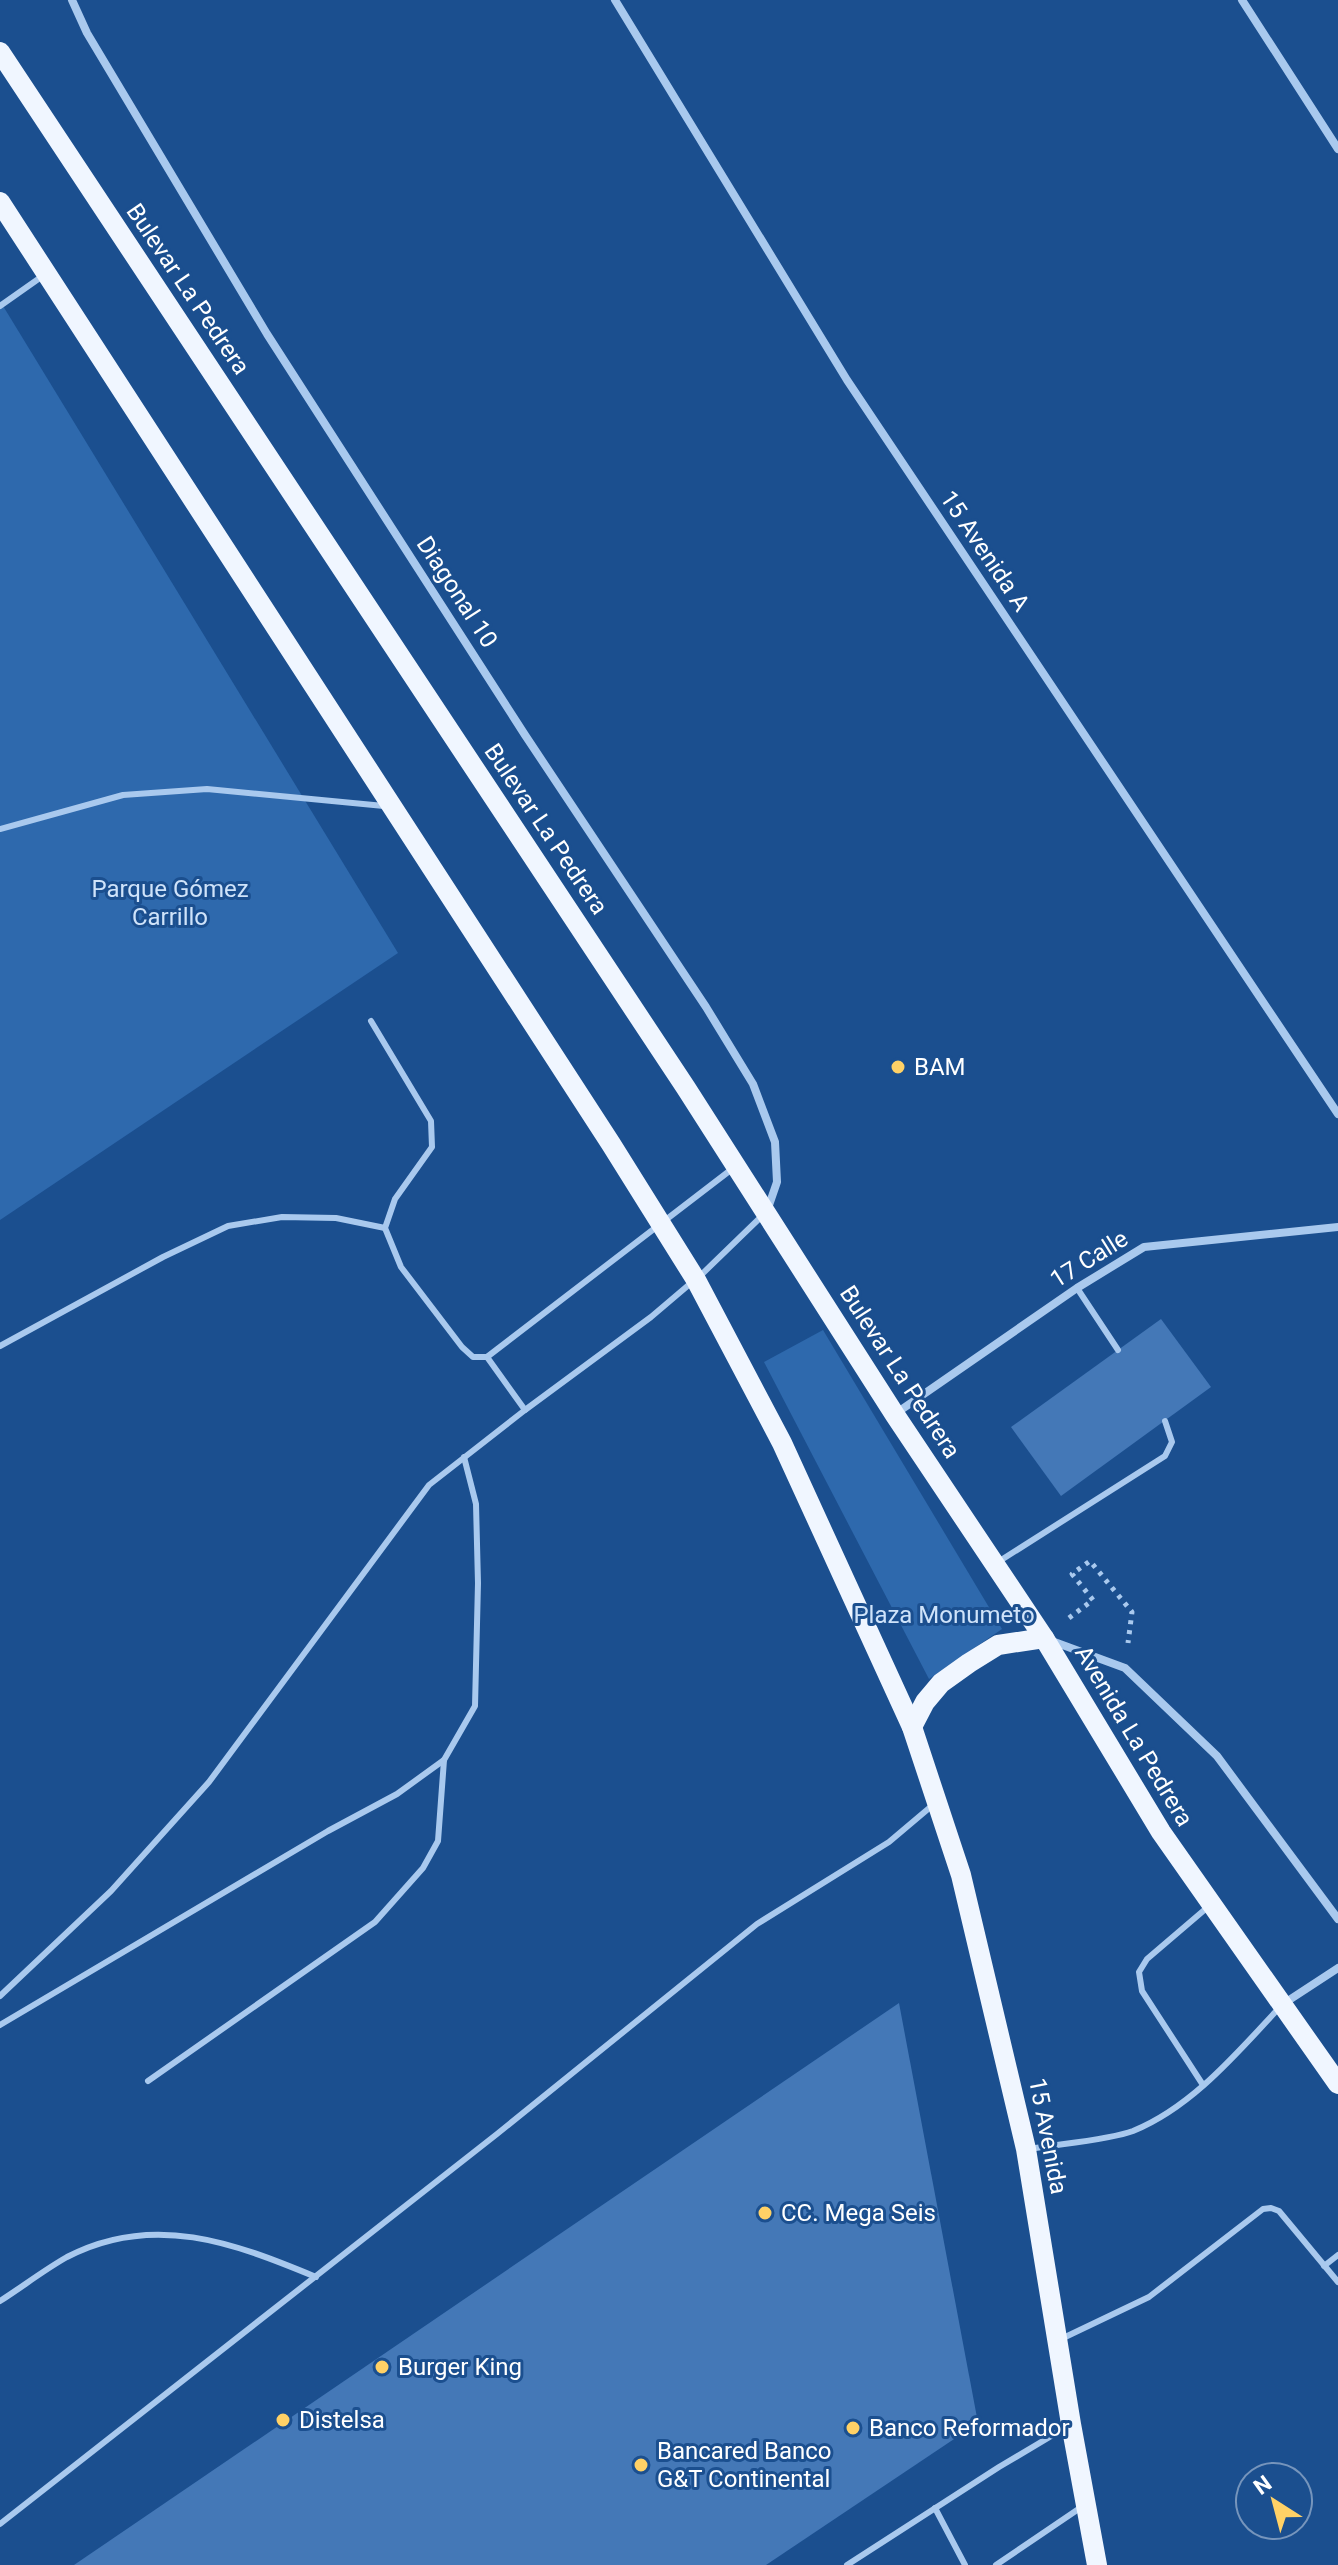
<svg xmlns="http://www.w3.org/2000/svg" width="1338" height="2565" font-family="Roboto,sans-serif">
<rect width="100%" height="100%" fill="#1b4f8f"/>
<!-- green -->
<g fill="#2e69ad">
<polygon points="0,301 398,953 0,1220"/>
<polygon points="823,1330 1002,1629 929,1679 764,1362"/>
</g>
<!-- building -->
<g fill="#4478b7">
<polygon points="1161,1319 1211,1387 1061,1496 1011,1427"/>
<polygon points="899,2003 978,2423 766,2565 74,2565"/>
</g>
<g fill="none" stroke-linecap="round" stroke-linejoin="round">
<!-- path -->
<polyline stroke="#a9c9ee" stroke-width="5" stroke-dasharray="4 6" stroke-linecap="butt" points="1069,1618 1093,1600 1072,1574 1090,1561 1132,1612 1128,1643"/>
<!-- service -->
<g stroke="#a9c9ee" stroke-width="6">
<polyline points="0,306 44,275"/>
<polyline points="0,829 123,795 207,789 384,806"/>
<polyline points="371,1021 431,1121 432,1147 395,1199 385,1228 401,1267 462,1347 473,1357 487,1357 732,1169"/>
<polyline points="700,1276 764,1214"/>
<polyline points="1077,1288 1118,1350"/>
<polyline points="0,1346 163,1257 228,1226 282,1217 336,1218 385,1228"/>
<polyline points="487,1357 525,1410"/>
<polyline points="998,1562 1165,1456 1172,1442 1165,1421"/>
<polyline points="0,1996 111,1891 209,1782 429,1485 525,1410 651,1317 691,1283"/>
<polyline points="0,2025 328,1831 397,1794 444,1760 475,1706 478,1583 476,1504 464,1457"/>
<polyline points="148,2081 375,1922 423,1868 438,1841 444,1760"/>
<polyline points="1203,2085 1142,1991 1139,1972 1147,1959 1209,1906"/>
<path d="M1030 2149C1058 2144 1109 2140 1133 2131 1192 2107 1237 2053 1279 2008"/>
<polyline points="1324,2266 1338,2255"/>
<path d="M0 2301C22 2287 44 2270 67 2257 153 2212 234 2243 316 2277"/>
<polyline points="1061,2339 1149,2297 1263,2209 1271,2208 1279,2211 1338,2282"/>
<polyline points="935,2508 965,2565"/>
<polyline points="0,2524 497,2134 757,1924 889,1842 934,1804"/>
<polyline points="847,2565 999,2467 1068,2426"/>
<polyline points="996,2565 1083,2506"/>
</g>
<!-- minor -->
<g stroke="#a9c9ee" stroke-width="8">
<polyline points="72,0 87,33 267,334 525,735 706,1007 753,1084 775,1142 777,1182 767,1211"/>
<polyline points="615,0 847,380 1338,1114"/>
<polyline points="1242,0 1338,149"/>
<polyline points="895,1414 1077,1288 1144,1247 1338,1227"/>
<polyline points="1049,1640 1125,1668 1217,1756 1338,1919"/>
<polyline points="1283,2004 1338,1968"/>
</g>
<!-- primary -->
<g stroke="#f0f6ff" stroke-width="20">
<polyline points="0,52 686,1088 895,1415 1044,1638 1161,1832 1338,2084"/>
<polyline points="0,202 611,1144 696,1280 782,1443 912,1727 961,1875 1026,2149 1071,2424 1097,2565"/>
<polyline points="912,1727 925,1702 941,1683 969,1663 998,1645 1044,1638"/>
</g>
</g>
<!-- markers -->
<g fill="#ffd166" stroke="#1b4f8f" stroke-width="3">
<circle cx="898" cy="1067" r="8"/>
<circle cx="765" cy="2213" r="8"/>
<circle cx="382" cy="2367" r="8"/>
<circle cx="283" cy="2420" r="8"/>
<circle cx="853" cy="2428" r="8"/>
<circle cx="641" cy="2465" r="8"/>
</g>
<g text-anchor="middle" stroke-width="6" stroke-linejoin="round" paint-order="stroke">
<!-- street labels -->
<g font-size="24" fill="#fff" stroke="#1b4f8f">
<text transform="translate(188 289) rotate(56)" y="8">Bulevar La Pedrera</text>
<text transform="translate(985 551) rotate(56)" y="8">15 Avenida A</text>
<text transform="translate(457 592) rotate(57)" y="8">Diagonal 10</text>
<text transform="translate(546 829) rotate(56)" y="8">Bulevar La Pedrera</text>
<text transform="translate(1089 1259) rotate(-32)" y="8">17 Calle</text>
<text transform="translate(900 1372) rotate(57)" y="8">Bulevar La Pedrera</text>
<text transform="translate(1134 1736) rotate(59)" y="8">Avenida La Pedrera</text>
<text transform="translate(1048 2136) rotate(79)" y="8">15 Avenida</text>
</g>
<!-- park labels -->
<g font-size="24" fill="#cfe3fa" stroke="#1b4f8f">
<text x="170" y="897">Parque Gómez<tspan x="170" dy="28">Carrillo</tspan></text>
<text x="944" y="1623">Plaza Monumeto</text>
</g>
<!-- poi labels -->
<g font-size="24" fill="#fff" stroke="#1b4f8f" text-anchor="start">
<text x="914" y="1075">BAM</text>
<text x="781" y="2221">CC. Mega Seis</text>
<text x="398" y="2375">Burger King</text>
<text x="299" y="2428">Distelsa</text>
<text x="869" y="2436">Banco Reformador</text>
<text x="657" y="2459">Bancared Banco<tspan x="657" dy="28">G&amp;T Continental</tspan></text>
</g>
</g>
<!-- north arrow -->
<g transform="translate(1274 2501) rotate(324)"><circle r="38" fill="#1b4f8f" stroke="#7695bc" stroke-width="2"/>
<path d="M0-6L14 30L0 20L-14 30Z" fill="#ffd166"/>
<text y="-12" font-size="22" font-weight="bold" text-anchor="middle" fill="#ffffff">N</text>
</g>
</svg>
